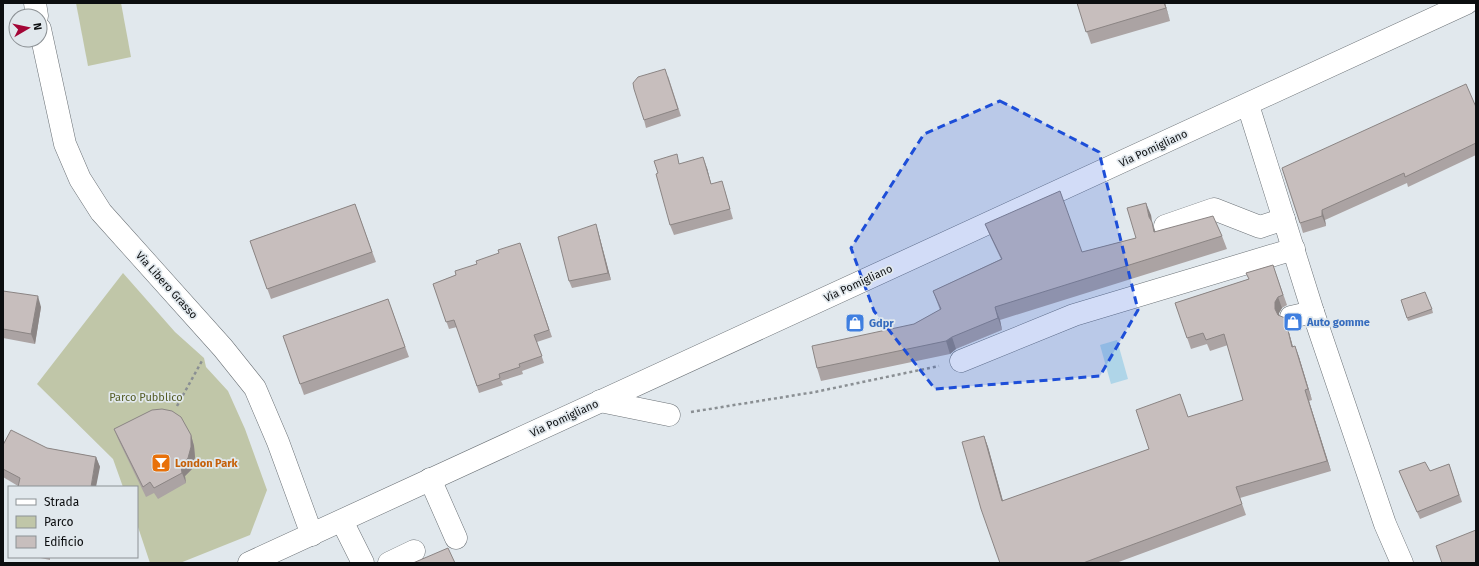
<svg xmlns="http://www.w3.org/2000/svg" width="1479" height="566" font-family="'Fira Sans',sans-serif">
<rect width="100%" height="100%" fill="#e1e8ed"/>
<!-- green -->
<g fill="#c0c6a8">
<polygon points="76,3 121,3 131,57 88,66"/>
<polygon points="123,273 175,332 204,358 206,367 228,391 245,429 267,490 250,535 180,563 150,563 137,524 137,487 123,487 113,459 37,384"/>
</g>
<!-- water -->
<polygon fill="#afd5e8" points="1117,340 1128,379 1111,384 1100,345"/>
<g fill="none" stroke-linecap="round" stroke-linejoin="round">
<defs>
<g id="minor">
<polyline points="35,3 37,16"/>
<polyline points="40,29 65,144 80,179 101,212 223,348 255,388 278,442 312,535"/>
<polyline points="1248,105 1313,312 1385,524 1402,563"/>
<polyline points="1165,226 1214,209 1260,227 1284,219"/>
<polyline points="1291,317 1313,312"/>
<polyline points="961,361 1074,315 1294,249"/>
<polyline points="600,401 669,415"/>
<polyline points="430,479 456,538"/>
<polyline points="342,521 363,563"/>
<polyline points="389,563 414,551"/>
</g>
<polyline id="major" points="249,563 1467,3"/>
</defs>
<!-- minor casing -->
<use href="#minor" stroke="#6c7277" stroke-width="23"/>
<!-- major casing -->
<use href="#major" stroke="#6c7277" stroke-width="23"/>
<!-- path -->
<g stroke="#8a8f93" stroke-width="2.5" stroke-dasharray="3 3" stroke-linecap="butt">
<polyline points="177,406 203,359"/>
<polyline points="691,412 815,392 939,366"/>
</g>
<!-- minor -->
<use href="#minor" stroke="#fff" stroke-width="22"/>
<!-- major -->
<use href="#major" stroke="#fff" stroke-width="22"/>
</g>
<!-- wall -->
<g fill="#aba3a3">
<polygon points="1077,3 1165,3 1170,21 1091,44"/>
<polygon points="668,76 681,116 646,128 644,120"/>
<polygon points="1476,107 1476,155 1408,187 1407,183 1325,220 1326,226 1303,233 1300,223"/>
<polygon points="680,164 707,168 711,184 725,191 733,219 674,235 670,225"/>
<polygon points="355,204 376,262 271,299 250,241"/>
<polygon points="1151,215 1152,223 1155,232 1222,236 1227,249 1000,320 1002,330 956,349 950,354 821,381 817,368 914,324 940,310 933,291 1001,259 990,236 985,224 1082,252 1136,238"/>
<polygon points="598,231 611,280 572,288 569,281"/>
<polygon points="520,243 552,337 537,342 544,363 522,371 523,374 501,381 503,385 479,393 457,327 449,329 433,284 456,275 477,264"/>
<polygon points="1273,265 1287,305 1282,308 1279,313 1279,316 1285,318 1288,329 1293,347 1295,346 1299,357 1312,400 1309,401 1331,471 1240,498 1246,515 1116,563 1000,563 984,436 988,447 1003,501 1149,449 1188,417 1243,400 1228,345 1210,351 1207,344 1191,349 1175,303 1249,279 1246,273"/>
<polygon points="3,291 41,307 35,344 3,338"/>
<polygon points="388,299 409,357 304,395 283,336"/>
<polygon points="1401,300 1432,309 1433,313 1408,321"/>
<polygon points="114,429 191,435 194,446 195,457 192,469 185,476 186,483 158,499 154,493 146,497 118,439"/>
<polygon points="3,445 47,448 96,457 100,467 18,486 3,477"/>
<polygon points="1449,464 1462,502 1420,519 1399,471 1430,471"/>
<polygon points="36,557 50,557 50,560"/>
</g>
<!-- shaded-wall -->
<g fill="#8b8584">
<polygon points="1164,3 1165,3 1170,21 1166,8"/>
<polygon points="703,157 707,168 714,195 711,184"/>
<polygon points="1146,203 1151,215 1152,223 1156,234 1153,230 1149,217"/>
<polygon points="1322,210 1325,220 1326,226 1322,216"/>
<polygon points="596,224 598,231 611,280 608,273"/>
<polygon points="38,296 41,307 35,344 31,334"/>
<polygon points="1278,297 1282,308 1279,313 1279,320 1275,309 1275,302"/>
<polygon points="995,307 1000,320 1002,330 998,318"/>
<polygon points="1285,318 1288,329 1296,358 1292,347"/>
<polygon points="952,337 956,349 950,354 946,341"/>
<polygon points="1295,346 1299,357 1312,400 1308,389"/>
<polygon points="1305,390 1309,401 1331,471 1327,461"/>
<polygon points="191,435 194,446 195,457 192,469 185,476 186,483 182,473 181,466"/>
<polygon points="984,436 988,447 1006,512 1002,501"/>
<polygon points="96,457 100,467 96,487 91,487"/>
</g>
<!-- building -->
<g fill="#c7bebd" stroke="#8b8584">
<polygon points="1077,3 1164,3 1166,8 1086,32"/>
<polygon points="665,69 678,109 644,120 634,89 633,83 638,77"/>
<polygon points="1466,84 1476,107 1476,143 1405,177 1404,173 1322,210 1322,216 1300,223 1282,168"/>
<polygon points="677,154 679,164 703,157 711,184 722,181 730,209 670,225 656,174 658,173 654,161"/>
<polygon points="1060,191 1082,252 1136,238 1127,208 1146,203 1149,217 1152,222 1154,232 1213,216 1222,236 995,307 998,318 952,337 946,341 817,368 812,346 914,324 941,309 933,291 1002,259 985,224"/>
<polygon points="355,204 372,252 267,289 250,241"/>
<polygon points="596,224 608,273 569,281 558,237"/>
<polygon points="520,243 549,330 534,335 542,356 519,364 520,367 499,374 500,378 477,386 454,320 446,322 433,284 456,275 455,271 477,264 476,261 499,253 498,250"/>
<polygon points="1273,265 1283,295 1278,297 1275,302 1275,309 1278,315 1285,318 1292,347 1295,346 1308,389 1305,390 1327,461 1236,487 1242,504 1083,563 1000,563 981,509 962,442 984,436 1002,501 1149,449 1136,410 1180,394 1188,417 1243,400 1224,334 1206,340 1203,333 1187,338 1175,303 1249,279 1246,273"/>
<polygon points="3,291 38,296 31,334 3,329"/>
<polygon points="1425,292 1432,309 1407,318 1401,300"/>
<polygon points="388,299 405,347 300,384 283,336"/>
<polygon points="162,409 172,411 181,417 191,435 191,447 188,458 181,466 182,473 154,488 150,482 143,487 114,429 152,410"/>
<polygon points="11,430 47,448 96,457 91,487 18,487 20,478 3,469 3,445"/>
<polygon points="1425,462 1430,471 1449,464 1459,495 1417,512 1399,471"/>
<polygon points="1476,530 1476,563 1442,563 1436,546"/>
<polygon points="448,548 455,563 413,563"/>
</g>
<!-- marked area -->
<path fill="#1d4ed8" fill-opacity="0.2" stroke="#1d4ed8" stroke-width="3" stroke-dasharray="8 5" stroke-linejoin="round" d="M1000 101 1099 152 1138 310 1100 376 935 389 874 311 851 248 924 134Z"/>
<!-- icons -->
<defs>
<symbol id="shop-square" viewBox="-11 -11 22 22"><rect x="-9" y="-9" width="18" height="18" rx="4" fill="#3f7fe0" stroke="#e1e8ed"/><path d="M-5-2.5h2.3a2.7 3.5 0 0 1 5.4 0H5L5.5 6h-11ZM-1.5-2.5h3a1.5 2.3 0 0 0-3 0Z" fill="#fff"/></symbol>
<symbol id="bar-square" viewBox="-11 -11 22 22"><rect x="-9" y="-9" width="18" height="18" rx="4" fill="#e8710a" stroke="#e1e8ed"/><path d="M-6-5H6L.8 .8V4.5H3.5V6h-7V4.5H-.8V.8Z" fill="#fff"/></symbol>
</defs>
<g fill-rule="evenodd">
<use href="#shop-square" x="1282" y="311" width="22" height="22"/>
<use href="#shop-square" x="844" y="312" width="22" height="22"/>
<use href="#bar-square" x="150" y="452" width="22" height="22"/>
</g>
<g text-anchor="middle" stroke-width="3.5" stroke-linejoin="round" paint-order="stroke">
<!-- street labels -->
<g font-size="11" fill="#0c0e10" stroke="#e1e8ed">
<text transform="translate(1153 148) rotate(-25)" y="4">Via Pomigliano</text>
<text transform="translate(858 283) rotate(-25)" y="4">Via Pomigliano</text>
<text transform="translate(167 285) rotate(48)" y="4">Via Libero Grasso</text>
<text transform="translate(564 418) rotate(-25)" y="4">Via Pomigliano</text>
</g>
<!-- shop labels -->
<g font-size="11" font-weight="bold" fill="#366cbe" stroke="#e1e8ed" text-anchor="start">
<text x="1307" y="326">Auto gomme</text>
<text x="869" y="327">Gdpr</text>
</g>
<!-- park labels -->
<g font-size="11" fill="#545c25" stroke="#e1e8ed">
<text x="146" y="401">Parco Pubblico</text>
</g>
<!-- food labels -->
<g font-size="11" font-weight="bold" fill="#c56008" stroke="#e1e8ed" text-anchor="start">
<text x="175" y="467">London Park</text>
</g>
</g>
<!-- border -->
<rect width="1479" height="566" fill="none" stroke="#0c0e10" stroke-width="8"/>
<!-- legend -->
<rect x="8" y="486" width="130" height="72" fill="#e1e8ed" stroke="#8c9195"/>
<rect x="16" y="499" width="20" height="6" fill="#ffffff" stroke="#8c9195"/>
<text x="44" y="506" font-size="12" fill="#0c0e10">Strada</text>
<rect x="16" y="516" width="20" height="12" fill="#c0c6a8" stroke="#8c9195"/>
<text x="44" y="526" font-size="12" fill="#0c0e10">Parco</text>
<rect x="16" y="536" width="20" height="12" fill="#c7bebd" stroke="#8c9195"/>
<text x="44" y="546" font-size="12" fill="#0c0e10">Edificio</text>
<!-- north arrow -->
<g transform="translate(28 28) rotate(81)"><circle r="19" fill="#e1e8ed" stroke="#8c9195"/>
<path d="M0-3L7 15L0 10L-7 15Z" fill="#a30536"/>
<text y="-6" font-size="11" font-weight="bold" text-anchor="middle" fill="#0c0e10">N</text>
</g>
</svg>
